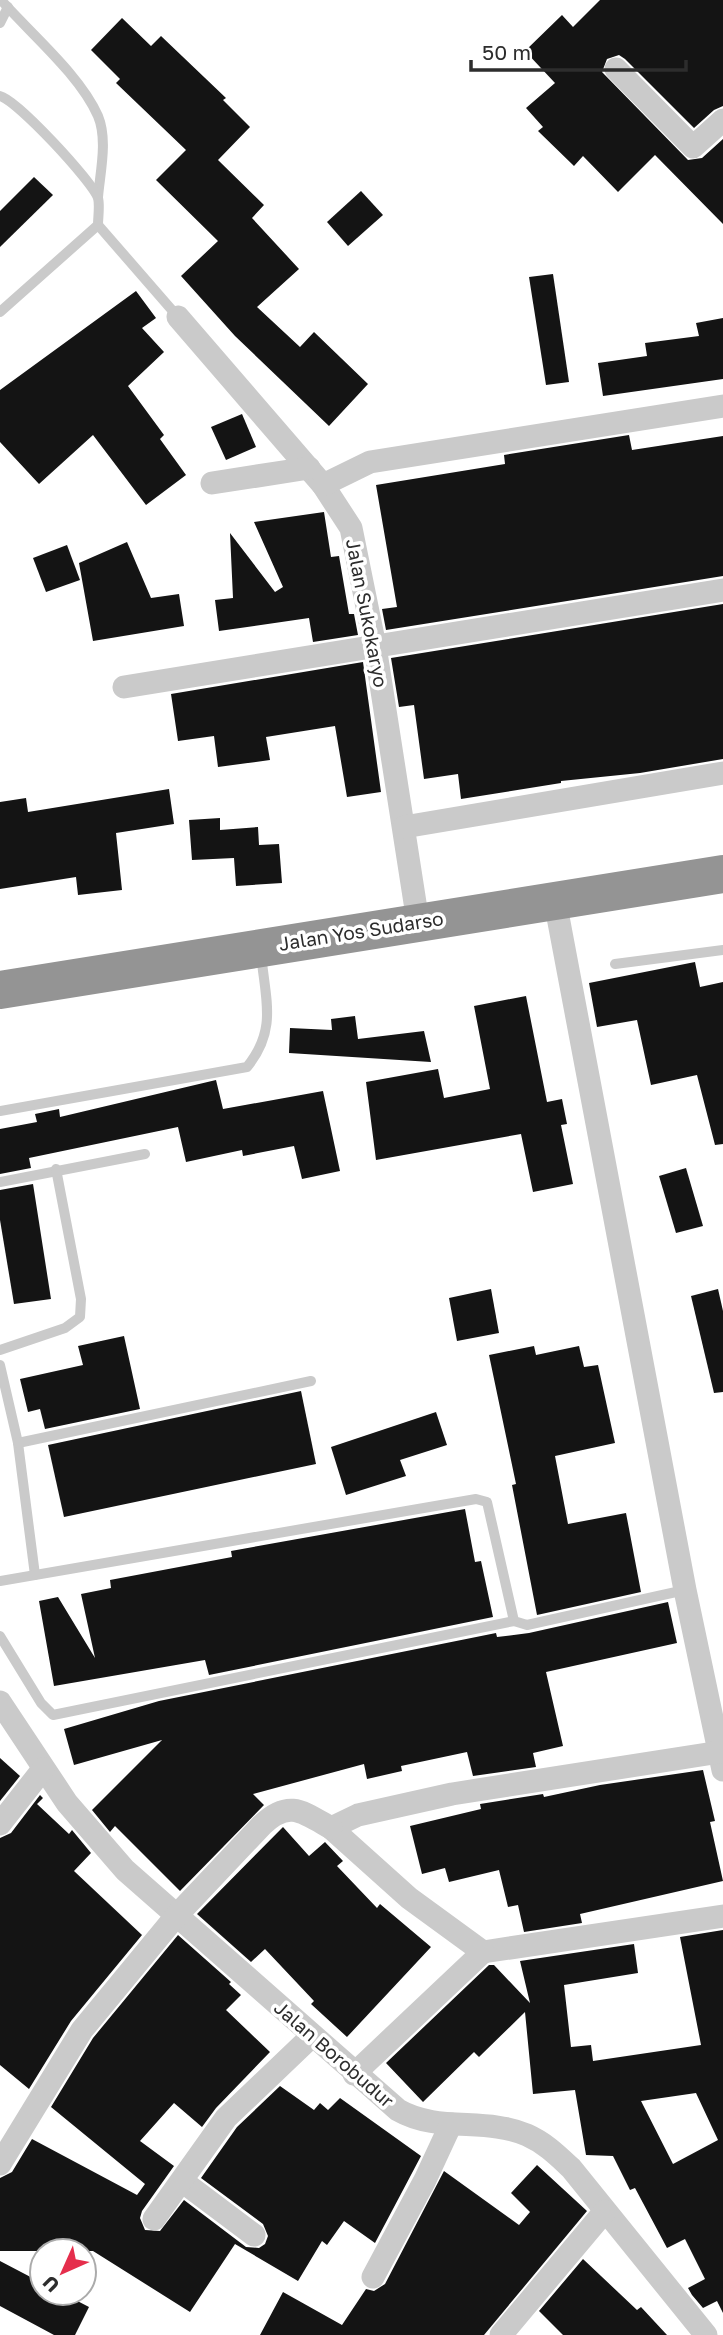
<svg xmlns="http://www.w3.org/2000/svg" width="723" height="2335" font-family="'Golos Text',sans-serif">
<rect width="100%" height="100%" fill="#fff"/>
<!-- building -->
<g fill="#141414" fill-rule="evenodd">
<polygon points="600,0 723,0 723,106 714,110 694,128 625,59 619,55 607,59 602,72 688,160 702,158 723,139 723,224 655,155 618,192 583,156 574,166 538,131 543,127 526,108 555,83 525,51 562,15 573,27"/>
<polygon points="122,18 151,46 161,36 226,98 223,100 250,127 218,160 264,205 252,218 299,269 257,307 300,347 314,332 368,384 329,426 235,336 181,276 218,241 156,180 186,150 116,83 120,79 91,50"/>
<polygon points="34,177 53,195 0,247 0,211"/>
<polygon points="361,191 383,215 348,246 327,222"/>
<polygon points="553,274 569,382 546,385 529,277"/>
<polygon points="136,291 156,318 142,328 164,352 128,386 164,435 160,439 186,475 146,505 93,435 39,484 0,442 0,390"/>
<polygon points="723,318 723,379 603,396 598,363 647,356 645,343 699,336 696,323"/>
<polygon points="242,414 256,447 226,460 211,427"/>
<polygon points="629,435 632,450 723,436 723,576 386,630 382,609 397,607 376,485 505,464 504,455"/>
<polygon points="324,512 331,557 339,556 349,614 354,614 358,635 313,642 309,618 219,631 215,600 233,598 230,533 275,592 283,587 254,522"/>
<polygon points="127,542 151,598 179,594 184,626 93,641 79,563"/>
<polygon points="67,545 80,580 46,592 33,558"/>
<polygon points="723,604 723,759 640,773 561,781 561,783 461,799 458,774 424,779 414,705 399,707 391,658"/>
<polygon points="363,662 381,792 347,797 335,726 266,737 270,760 218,767 214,736 178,741 171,694"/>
<polygon points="169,789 174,824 116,833 122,890 78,895 76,877 0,889 0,802 26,798 28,812"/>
<polygon points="220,818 220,830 258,827 259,845 279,844 282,883 236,886 234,858 192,860 189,820"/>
<polygon points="695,962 700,987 723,982 723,1144 715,1145 697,1075 651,1085 637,1020 597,1027 589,983"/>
<polygon points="526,996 547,1102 562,1099 567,1124 561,1125 573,1184 533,1192 521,1134 376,1160 366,1082 438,1069 444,1098 490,1089 474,1006"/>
<polygon points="355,1016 358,1039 424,1031 431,1062 289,1053 290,1028 332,1030 331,1019"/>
<polygon points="216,1080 223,1109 323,1091 340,1171 302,1179 294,1146 243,1156 242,1150 186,1162 178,1127 29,1158 31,1168 0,1174 0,1129 37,1122 35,1114 59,1109 60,1117"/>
<polygon points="686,1168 703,1226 676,1233 659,1176"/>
<polygon points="33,1184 51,1299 14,1304 0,1220 0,1190"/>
<polygon points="491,1289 499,1333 457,1341 449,1298"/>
<polygon points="718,1289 723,1311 723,1392 714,1393 691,1296"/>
<polygon points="124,1336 140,1409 45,1429 40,1409 28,1412 20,1379 83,1365 78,1346"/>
<polygon points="534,1346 536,1355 579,1346 584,1367 598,1365 615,1443 555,1456 568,1524 626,1513 641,1592 537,1615 512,1485 516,1484 489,1355"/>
<polygon points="301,1391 316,1464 64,1517 48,1445"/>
<polygon points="436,1412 447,1445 400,1460 406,1476 346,1495 331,1447"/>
<polygon points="465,1509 475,1562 481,1561 493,1617 209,1675 205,1660 54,1686 39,1601 58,1597 95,1658 81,1594 111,1588 110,1580 232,1557 231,1551"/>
<polygon points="668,1602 677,1643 546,1672 563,1746 533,1753 536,1767 473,1776 467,1752 401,1766 402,1771 367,1779 364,1764 253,1794 264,1805 180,1891 115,1826 110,1832 92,1810 162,1740 74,1765 64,1729 159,1701 496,1633 497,1637 529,1633"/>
<polygon points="0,1758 20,1776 0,1801"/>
<polygon points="703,1770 715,1821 710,1822 723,1881 580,1914 582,1923 524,1932 518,1905 508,1907 499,1870 449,1882 445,1868 422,1874 410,1826 481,1809 480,1804 543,1794 544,1797 600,1785"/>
<polygon points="40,1795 43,1798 37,1804 69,1834 72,1830 91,1853 74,1871 142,1935 71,2021 29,2089 0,2065 0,1838 11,1833"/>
<polygon points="283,1827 309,1856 325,1842 343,1861 337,1866 377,1908 380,1904 431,1947 347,2037 311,2004 314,2001 265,1949 251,1962 197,1914"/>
<path d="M723 1930V2313L717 2301 703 2308 692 2295 688 2288 705 2279 685 2239 667 2248 635 2188 630 2190 613 2156 586 2155 575 2090 533 2094 525 2012 479 2057 474 2052 423 2102 386 2063 489 1965H494L530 2003 520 1961 634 1944 638 1973 564 1985 571 2047 591 2045 593 2061 701 2045 680 1937ZM696 2093 718 2140 673 2164 641 2101Z"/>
<polygon points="178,1935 231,1982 229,1984 241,1995 226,2010 270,2052 216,2108 202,2127 174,2103 140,2141 174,2166 142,2211 140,2218 145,2230 160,2231 184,2200 246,2247 259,2248 265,2244 268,2236 263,2224 201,2178 237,2127 280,2086 314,2110 320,2103 328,2110 340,2098 421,2156 375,2243 344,2221 327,2245 322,2241 298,2281 235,2244 190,2312 93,2251 0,2251 0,2178 12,2172 32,2139 137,2195 145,2184 51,2107 93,2038"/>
<polygon points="537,2165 587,2211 484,2335 260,2335 283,2292 342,2325 366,2289 374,2291 385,2284 444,2171 519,2225 530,2212 511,2193"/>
<polygon points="583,2259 637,2310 641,2307 667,2335 563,2335 539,2311"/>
<polygon points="0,2261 42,2283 42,2293 62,2293 89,2307 75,2335 54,2335 0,2306"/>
</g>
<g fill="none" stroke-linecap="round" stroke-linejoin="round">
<!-- lane -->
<g stroke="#cacaca" stroke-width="10">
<path d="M1 0C31 34 80 75 98 116 108 140 100 173 98 197"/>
<polyline points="0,23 8,7"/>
<path d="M0 96C17 100 92 181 98 198 100 205 98 217 98 225L0 312"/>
<polyline points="98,225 178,317"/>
<polyline points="615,964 723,950"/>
<path d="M0 1111 247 1067C278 1029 265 999 261 953"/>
<polyline points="0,1182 145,1154"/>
<polyline points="0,1350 65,1328 80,1317 81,1299 56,1169"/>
<polyline points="0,1365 18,1443 35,1575"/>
<polyline points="18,1443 311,1381"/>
<polyline points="0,1581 476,1499 487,1502 514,1621 527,1625 685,1590"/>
<polyline points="0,1636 41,1703 53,1715 514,1621"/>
</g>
<!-- street -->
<g stroke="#cacaca" stroke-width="23">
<polyline points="616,69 693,147 723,120"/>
<polyline points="178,317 323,485 351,528 375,646 418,922"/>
<polyline points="212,483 309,468"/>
<polyline points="323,485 370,462 723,406"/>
<polyline points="124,687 723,590"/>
<polyline points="404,827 723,773"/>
<polyline points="555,901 685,1590 723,1770"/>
<path d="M0 1702 67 1803 125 1870 398 2110C438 2133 486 2117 527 2135 545 2143 557 2155 571 2168L706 2335"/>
<polyline points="720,1752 452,1794 358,1815 331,1828 409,1898 483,1952 723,1916"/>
<polyline points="0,1824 43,1769"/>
<polyline points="354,2074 483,1952"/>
<path d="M0 2164 82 2030 176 1916 262 1825C289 1799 303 1812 331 1828"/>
<polyline points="182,2181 254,2235"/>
<polyline points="154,2219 226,2118 312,2036"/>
<polyline points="373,2277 425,2180 451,2124"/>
<polyline points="501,2335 605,2211"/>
</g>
<!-- highway -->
<polyline stroke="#949494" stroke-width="38" points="0,990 723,874"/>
</g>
<g text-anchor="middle" stroke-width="7" stroke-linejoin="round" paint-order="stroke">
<!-- street labels -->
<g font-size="19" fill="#2d2d2d" stroke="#fff">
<text transform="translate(367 613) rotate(79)" y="7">Jalan Sukokaryo</text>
<text transform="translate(361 931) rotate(-9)" y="7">Jalan Yos Sudarso</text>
<text transform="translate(334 2054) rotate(41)" y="7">Jalan Borobudur</text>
</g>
</g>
<!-- north arrow -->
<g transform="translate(63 2272) rotate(225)"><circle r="33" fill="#ffffff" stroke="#ababab" stroke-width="2"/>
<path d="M0-5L12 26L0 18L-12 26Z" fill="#e52e4c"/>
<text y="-10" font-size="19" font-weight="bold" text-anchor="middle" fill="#2d2d2d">U</text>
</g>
<!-- scale -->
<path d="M471 60v10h215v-10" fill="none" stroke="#2d2d2d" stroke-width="3.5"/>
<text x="482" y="60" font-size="21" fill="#2d2d2d" stroke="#ffffff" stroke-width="5" paint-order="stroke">50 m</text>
</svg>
